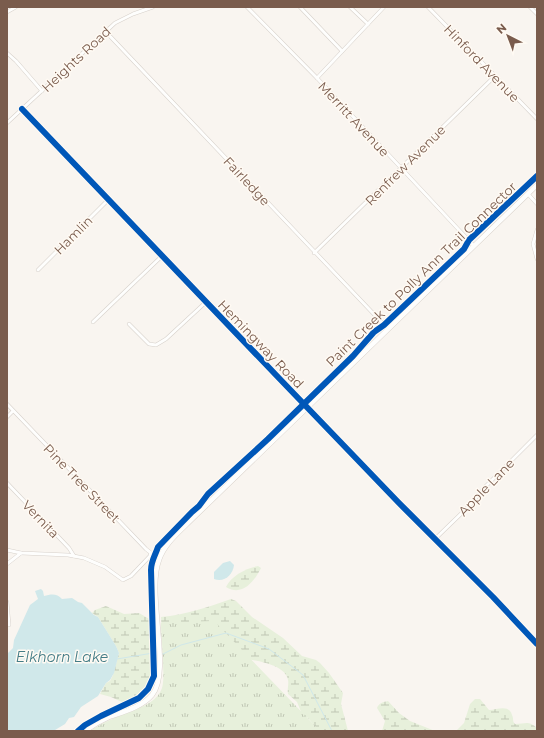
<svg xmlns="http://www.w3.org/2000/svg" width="544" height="738" font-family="Montserrat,sans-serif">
<defs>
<pattern id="wetland-marsh" width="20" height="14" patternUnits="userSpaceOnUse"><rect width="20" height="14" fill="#e7f0db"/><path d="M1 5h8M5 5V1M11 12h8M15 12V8" fill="none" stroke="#c0c6b4"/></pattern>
<pattern id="park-tufts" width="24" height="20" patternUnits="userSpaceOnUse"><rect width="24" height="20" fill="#e7f0db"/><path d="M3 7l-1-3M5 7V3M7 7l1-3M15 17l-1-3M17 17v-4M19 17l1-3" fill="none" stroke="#c0c6b4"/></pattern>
</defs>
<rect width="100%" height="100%" fill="#f9f5f0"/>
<!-- wetland -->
<g fill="url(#wetland-marsh)">
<path d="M258 566 261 568C254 582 242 597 226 587 231 576 246 568 258 566Z"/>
<path d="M231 599 236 601 252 617 283 638 302 656 316 660 320 663 329 673 343 693 341 704 348 731H319L308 718 302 714 297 702 288 694C287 689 289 684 288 680 286 665 256 660 244 659L164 680 161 617C185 615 208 607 231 599Z"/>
<polygon points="106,606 124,614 139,613 151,620 153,625 155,675 147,692 140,699 130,703 124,703 111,697 100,694 106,683 110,681 113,675 119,653 116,646 98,617 92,613 95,610"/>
<path d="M475 699H480L489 710C497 710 509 704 512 715 514 719 512 721 515 724 526 724 528 720 537 728V731H456L464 723 470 704Z"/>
<path d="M388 701 399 713 410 721 435 731H382L385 721 377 708C379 703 383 702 388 701Z"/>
</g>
<!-- park -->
<path fill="url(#park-tufts)" d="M214 621 320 731H90C103 722 119 716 134 710 145 706 158 700 162 688 166 674 161 639 161 623Z"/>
<!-- water -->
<g fill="#d0e8ea">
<path d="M230 561 234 565C233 575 224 583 214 579V572L223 563Z"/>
<path d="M41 589 43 591 44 596C51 594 57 593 62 599L72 598 78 602 82 603 94 615 98 617 116 646 119 653 114 673 110 680 106 683 98 696 81 707 74 717 69 718 65 724 55 730 7 731V654L13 648 14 640 30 605 38 599 35 591Z"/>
</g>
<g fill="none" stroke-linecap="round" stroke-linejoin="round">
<!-- stream -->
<g stroke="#d0e8ea" stroke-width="1">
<polyline points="161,654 163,654 181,645 226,633 269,649 303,675 332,731"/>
<polyline points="117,659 153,653 157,653"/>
</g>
<defs>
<g id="street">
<polyline points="247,7 317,78 474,246"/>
<polyline points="300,7 342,51"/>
<polyline points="350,7 368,24"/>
<polyline points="428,7 537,119"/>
<polyline points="530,7 537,14"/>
<polyline points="7,12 16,7"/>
<polyline points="106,32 388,329"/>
<polyline points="7,53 16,61 42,91"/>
<polyline points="317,78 384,7"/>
<polyline points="22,109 276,375 399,503 493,597 537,644"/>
<polyline points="7,123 115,23 133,14 153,7"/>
<polyline points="528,194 537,204"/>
<polyline points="537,230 533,244 537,259"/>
<polyline points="314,253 495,76"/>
<polyline points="38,270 109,199"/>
<polyline points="93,322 162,256"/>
<polyline points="129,324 149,344 156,345 166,339 206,302"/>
<polyline points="7,404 146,549 151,553 161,555"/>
<polyline points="7,417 13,411"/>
<polyline points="7,483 69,548 74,556"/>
<polyline points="435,539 468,507 484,488 537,435"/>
<polyline points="7,550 21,553 68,555 84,558 105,567 123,580 131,576 150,556 151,553"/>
<polyline points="7,564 21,553"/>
<polyline points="7,602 9,625"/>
</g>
<path id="secondary" d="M85 731C93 725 100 721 109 717 123 712 142 707 152 695 172 671 146 594 159 560 164 544 179 532 191 520L537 185"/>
</defs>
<!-- street casing -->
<use href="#street" stroke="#d7d1cb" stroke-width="4"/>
<!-- secondary casing -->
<use href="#secondary" stroke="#d9d2cb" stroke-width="5.5"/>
<!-- street -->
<use href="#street" stroke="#fefefd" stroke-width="3"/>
<!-- secondary -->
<use href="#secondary" stroke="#fefefd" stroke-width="4.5"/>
<defs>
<g id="cycleway">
<polyline points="22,109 276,375 399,503 493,597 537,644"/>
<path d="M78 731 85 725 101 716 139 698 148 689 154 676 151 570C151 561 155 556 158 547L192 512 199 506 208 494 268 439 353 356 374 332 384 325 464 249 469 240 537 176"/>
</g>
</defs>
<!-- cycleway casing -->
<use href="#cycleway" stroke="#fffaf3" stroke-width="8"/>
<!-- cycleway -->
<use href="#cycleway" stroke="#0057b8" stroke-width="6"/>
</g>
<g text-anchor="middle" stroke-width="3" stroke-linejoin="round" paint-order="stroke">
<!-- street labels -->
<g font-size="13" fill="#7a5c4d" stroke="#fffaf3">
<text transform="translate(76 59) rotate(-43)" y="5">Heights Road</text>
<text transform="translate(482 63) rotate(46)" y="5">Hinford Avenue</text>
<text transform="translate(354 119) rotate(47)" y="5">Merritt Avenue</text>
<text transform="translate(405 165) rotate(-45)" y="5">Renfrew Avenue</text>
<text transform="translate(247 181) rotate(47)" y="5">Fairledge</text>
<text transform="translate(73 235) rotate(-45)" y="5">Hamlin</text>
<text transform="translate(421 274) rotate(-44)" y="5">Paint Creek to Polly Ann Trail Connector</text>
<text transform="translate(261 344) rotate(46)" y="5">Hemingway Road</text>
<text transform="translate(82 483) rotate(46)" y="5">Pine Tree Street</text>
<text transform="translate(486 487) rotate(-46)" y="5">Apple Lane</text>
<text transform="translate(41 519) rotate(46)" y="5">Vernita</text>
</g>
<!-- water labels -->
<g font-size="14" font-style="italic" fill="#437c86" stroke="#fffaf3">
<text x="62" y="662">Elkhorn Lake</text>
</g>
</g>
<!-- border -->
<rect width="544" height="738" fill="none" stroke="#7a5c4d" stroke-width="16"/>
<!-- north arrow -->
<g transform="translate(508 36) rotate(318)" stroke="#fffaf3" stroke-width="3" paint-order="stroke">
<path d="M0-3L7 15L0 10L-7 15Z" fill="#7a5c4d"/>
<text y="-6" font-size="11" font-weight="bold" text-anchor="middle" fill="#7a5c4d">N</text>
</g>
</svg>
